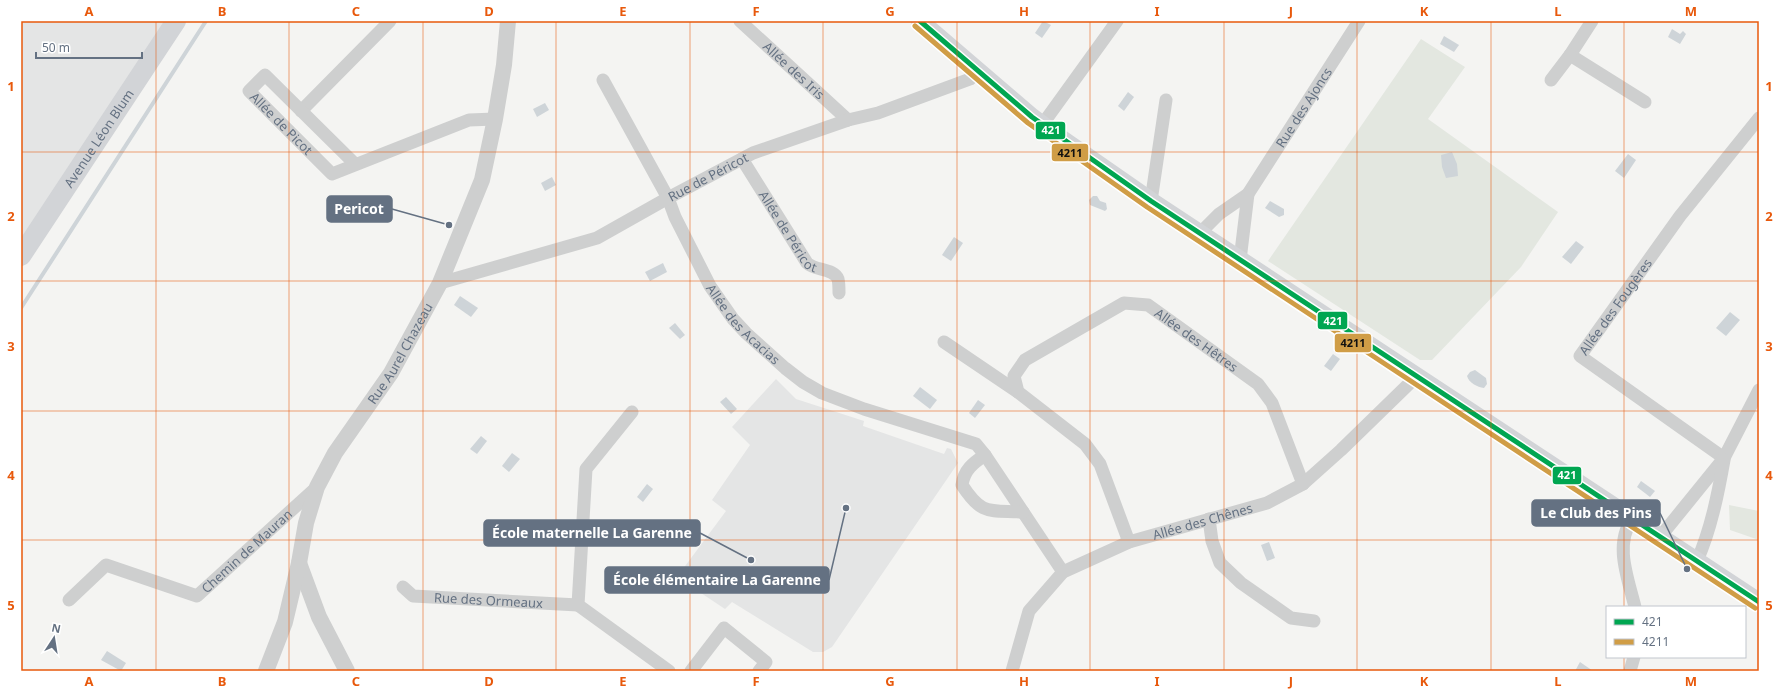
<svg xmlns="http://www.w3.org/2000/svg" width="1780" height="692" font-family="'Noto Sans',sans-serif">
<rect width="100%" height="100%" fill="#f4f4f2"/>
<!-- built -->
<g fill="#e4e5e5">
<polygon points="21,21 176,21 21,256"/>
<polygon points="776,379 796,399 864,421 863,426 944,454 947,448 951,449 958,463 832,647 823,652 813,652 732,602 725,609 677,577 726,511 712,500 750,445 732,427"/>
</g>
<!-- green -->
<g fill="#e3e7e0">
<polygon points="1421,39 1465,67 1428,119 1558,212 1521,267 1432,360 1420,360 1268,261"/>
<polygon points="1729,505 1759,511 1759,540 1730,530"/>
</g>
<!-- water -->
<g fill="#ced4d8">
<polygon points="1043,21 1051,25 1042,38 1035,33"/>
<polygon points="1672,29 1680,34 1683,31 1686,34 1680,44 1668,37"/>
<polygon points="1444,36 1459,45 1454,52 1440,44"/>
<polygon points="1128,92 1134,97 1124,111 1118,106"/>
<polygon points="545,103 549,110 537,117 533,109"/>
<polygon points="1452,152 1457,164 1458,176 1446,178 1442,167 1441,155"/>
<polygon points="1628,154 1636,160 1624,178 1615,171"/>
<polygon points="552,177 556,185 545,191 541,183"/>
<polygon points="1093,196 1097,196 1100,201 1106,203 1107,209 1105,211 1090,205 1089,200"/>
<polygon points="1270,201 1284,209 1284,215 1279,217 1265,208"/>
<polygon points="954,237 963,243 951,261 942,255"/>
<polygon points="1576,241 1584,247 1571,264 1562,257"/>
<polygon points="663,263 667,272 650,281 645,272"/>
<polygon points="460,296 478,308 471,317 454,305"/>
<polygon points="1730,312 1740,320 1726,336 1716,328"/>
<polygon points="675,323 685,335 680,339 669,328"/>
<polygon points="1333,354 1340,359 1331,371 1324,366"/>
<path d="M1475 370 1486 378 1487 384 1484 388C1477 387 1469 383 1467 376L1470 372Z"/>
<polygon points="920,387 937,400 930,409 913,396"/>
<polygon points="726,397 737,409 731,414 720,402"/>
<polygon points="978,400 985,405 975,418 969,413"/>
<polygon points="481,436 487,441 477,454 470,449"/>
<polygon points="512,453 520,459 509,472 502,466"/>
<polygon points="1641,481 1655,491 1650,497 1637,487"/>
<polygon points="647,484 653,489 643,502 637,497"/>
<polygon points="1269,542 1275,558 1267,561 1261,545"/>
<polygon points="107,651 126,663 121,671 101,660"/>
<polygon points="1580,662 1593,671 1575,671"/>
</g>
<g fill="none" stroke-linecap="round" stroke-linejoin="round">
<!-- stream -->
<polyline stroke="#ced4d8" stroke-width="4" points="21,308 206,21"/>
<!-- minor -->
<g stroke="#cecfcf" stroke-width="13">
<path id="s1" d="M740 21 848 120"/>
<polyline points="1592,21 1570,55 1645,102"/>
<path id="s2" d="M603 80 668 198 675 217 710 286 733 319 746 333 785 368 803 382 822 393 864 409 976 444 985 455 1063 572"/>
<polyline points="1551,80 1570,55"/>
<polyline points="301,111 390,21"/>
<polyline points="1042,125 1117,21"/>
<path id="s3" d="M742 159 807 263C815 271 834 268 838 279 839 283 839 289 839 293"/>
<path id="s4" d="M355 164 265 75 249 91 332 174 469 120 495 119"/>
<polyline points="1151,201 1166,100"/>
<path id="s5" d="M1200 233 1219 214 1248 194 1359 21"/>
<polyline points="1240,260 1248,194"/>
<path id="s6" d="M440 283 597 238 668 198 753 153 848 120 878 113 970 79 978 72"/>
<polyline points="944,342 1018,392"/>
<polyline points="632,412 586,469 578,605 669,671"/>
<path d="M985 455C973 463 964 470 962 485 982 516 989 510 1023 512"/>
<path id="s7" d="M1724 458 1580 356 1680 216 1759 118"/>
<polyline points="1209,519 1212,541 1220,563 1241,583 1291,618 1314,621"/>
<path d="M1632 519C1614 545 1628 578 1635 607"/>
<polyline points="1660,537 1724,458 1759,390"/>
<path id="s8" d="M1129 542 1100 464 1085 444 1018 392 1014 376 1025 360 1124 303 1148 305 1258 384 1272 403 1303 484"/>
<path d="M1697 561C1711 529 1718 494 1724 460"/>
<path id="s9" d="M403 587 413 596 578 605"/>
<path id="s10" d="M69 600 106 565 197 596 317 487"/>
<polyline points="691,671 724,628 766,662 759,671"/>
<path id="s11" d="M1012 671 1029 611 1063 572 1129 542 1267 503 1303 484 1341 450 1416 377"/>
<polyline points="1630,671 1634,657"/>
</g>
<!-- tertiary -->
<g stroke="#cecfcf" stroke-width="16">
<polyline points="299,563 319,617 347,671"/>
<path id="s12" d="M266 671 285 622 299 563 306 523 317 487 335 453 391 373 440 283 482 180 495 119 504 65 508 21"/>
</g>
<!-- secondary -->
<polyline stroke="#d2d4d7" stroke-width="18" points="920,21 1032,117 1056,135 1151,201 1759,602"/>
<!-- primary -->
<path stroke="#d2d4d7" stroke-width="20" id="s13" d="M21 256 176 21"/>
<defs>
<polyline id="bus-1" points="920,21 1032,117 1151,201 1759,602"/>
<polyline id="bus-2" points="915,26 1028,123 1147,207 1755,608"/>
</defs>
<!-- bus-1 casing -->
<use href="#bus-1" stroke="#fff" stroke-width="8"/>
<!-- bus-2 casing -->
<use href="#bus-2" stroke="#fff" stroke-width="8"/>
<!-- bus-1 -->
<use href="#bus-1" stroke="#00a651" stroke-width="5"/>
<!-- bus-2 -->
<use href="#bus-2" stroke="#d09d46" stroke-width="5"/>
</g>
<!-- grid -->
<path fill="none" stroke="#e8590c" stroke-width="1" stroke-opacity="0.55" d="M156 21V671M289 21V671M423 21V671M556 21V671M690 21V671M823 21V671M957 21V671M1090 21V671M1224 21V671M1357 21V671M1491 21V671M1624 21V607M21 152H1759M21 281H1759M21 411H1759M21 540H1759M1624 657V671"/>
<g text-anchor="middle" stroke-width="4" stroke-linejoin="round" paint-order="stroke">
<!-- street labels -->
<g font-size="13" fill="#647182" stroke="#fff">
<text dy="5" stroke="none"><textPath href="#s1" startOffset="73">Allée des Iris</textPath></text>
<text dy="5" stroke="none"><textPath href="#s5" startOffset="165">Rue des Ajoncs</textPath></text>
<text dy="5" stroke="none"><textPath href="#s4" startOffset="195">Allée de Picot</textPath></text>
<text dy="5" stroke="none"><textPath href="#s13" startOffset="141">Avenue Léon Blum</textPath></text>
<text dy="5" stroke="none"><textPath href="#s6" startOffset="290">Rue de Péricot</textPath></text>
<text dy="5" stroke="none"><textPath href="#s3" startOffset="86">Allée de Péricot</textPath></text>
<text dy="5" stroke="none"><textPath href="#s7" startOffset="237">Allée des Fougères</textPath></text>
<text dy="5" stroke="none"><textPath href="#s2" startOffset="283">Allée des Acacias</textPath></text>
<text dy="5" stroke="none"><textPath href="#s8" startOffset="427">Allée des Hêtres</textPath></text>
<text dy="5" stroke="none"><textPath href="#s12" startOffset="349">Rue Aurel Chazeau</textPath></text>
<text dy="5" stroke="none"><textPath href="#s11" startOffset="263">Allée des Chênes</textPath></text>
<text dy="5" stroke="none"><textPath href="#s10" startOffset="214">Chemin de Mauran</textPath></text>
<text dy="5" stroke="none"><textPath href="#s9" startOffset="89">Rue des Ormeaux</textPath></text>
</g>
</g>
<!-- callouts -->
<path fill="none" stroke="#647182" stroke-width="1.5" d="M449 225L392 209M1687 569L1660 513M751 560L700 533M846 508L829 580"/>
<g fill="#647182" stroke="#fff" stroke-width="1.5">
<circle cx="449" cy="225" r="4"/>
<circle cx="1687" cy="569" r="4"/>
<circle cx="751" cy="560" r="4"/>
<circle cx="846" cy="508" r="4"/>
</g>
<g fill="#647182" stroke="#647182" stroke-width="1.5">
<rect x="327" y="196" width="65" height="26" rx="4"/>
<rect x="1532" y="500" width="128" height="26" rx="4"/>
<rect x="484" y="520" width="216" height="26" rx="4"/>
<rect x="605" y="567" width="224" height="26" rx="4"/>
</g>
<g font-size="14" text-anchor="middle" font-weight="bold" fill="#fff">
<text x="359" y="214">Pericot</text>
<text x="1596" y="518">Le Club des Pins</text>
<text x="592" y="538">École maternelle La Garenne</text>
<text x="717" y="585">École élémentaire La Garenne</text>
</g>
<g stroke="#fff" stroke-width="1.5">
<rect x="1035" y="121" width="31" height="19" rx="4" fill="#00a651"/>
<rect x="1051" y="143" width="38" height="19" rx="4" fill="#d09d46"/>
<rect x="1317" y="311" width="31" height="19" rx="4" fill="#00a651"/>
<rect x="1334" y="333" width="38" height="20" rx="4" fill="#d09d46"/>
<rect x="1552" y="466" width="30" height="19" rx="4" fill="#00a651"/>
</g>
<g font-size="11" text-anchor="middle" font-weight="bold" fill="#fff">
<text x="1051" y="134">421</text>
<text x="1333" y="325">421</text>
<text x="1567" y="479">421</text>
</g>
<g font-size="11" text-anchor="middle" font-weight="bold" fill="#111">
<text x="1070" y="157">4211</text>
<text x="1353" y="347">4211</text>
</g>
<!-- border -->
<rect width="1780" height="692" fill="none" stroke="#ffffff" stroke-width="44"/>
<!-- legend -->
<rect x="1606" y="606" width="140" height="52" fill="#ffffff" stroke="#c1c6cd"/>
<rect x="1614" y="619" width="20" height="6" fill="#00a651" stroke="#c1c6cd"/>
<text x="1642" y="626" font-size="12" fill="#647182">421</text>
<rect x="1614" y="639" width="20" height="6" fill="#d09d46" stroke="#c1c6cd"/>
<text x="1642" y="646" font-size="12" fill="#647182">4211</text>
<!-- north arrow -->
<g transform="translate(54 638) rotate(12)" stroke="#ffffff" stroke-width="3" paint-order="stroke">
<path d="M0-3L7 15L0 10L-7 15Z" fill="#647182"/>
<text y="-6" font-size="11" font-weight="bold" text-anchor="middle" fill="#647182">N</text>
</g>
<!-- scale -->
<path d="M36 52v6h106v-6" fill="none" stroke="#647182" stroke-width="2"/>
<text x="42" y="52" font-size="12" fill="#647182" stroke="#ffffff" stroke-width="3" paint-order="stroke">50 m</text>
<rect x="22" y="22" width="1736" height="648" fill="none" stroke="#e8590c" stroke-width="1.5"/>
<g font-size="13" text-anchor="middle" font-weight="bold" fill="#e8590c">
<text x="89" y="16">A</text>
<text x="222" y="16">B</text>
<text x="356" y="16">C</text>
<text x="489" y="16">D</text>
<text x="623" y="16">E</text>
<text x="756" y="16">F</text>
<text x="890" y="16">G</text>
<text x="1024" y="16">H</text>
<text x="1157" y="16">I</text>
<text x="1291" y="16">J</text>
<text x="1424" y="16">K</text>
<text x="1558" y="16">L</text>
<text x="1691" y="16">M</text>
<text x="11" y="91">1</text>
<text x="1769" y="91">1</text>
<text x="11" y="221">2</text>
<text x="1769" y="221">2</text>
<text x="11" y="351">3</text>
<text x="1769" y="351">3</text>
<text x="11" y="480">4</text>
<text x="1769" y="480">4</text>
<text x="11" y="610">5</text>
<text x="1769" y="610">5</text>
<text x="89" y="686">A</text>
<text x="222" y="686">B</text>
<text x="356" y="686">C</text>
<text x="489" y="686">D</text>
<text x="623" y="686">E</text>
<text x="756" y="686">F</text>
<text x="890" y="686">G</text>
<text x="1024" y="686">H</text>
<text x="1157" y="686">I</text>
<text x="1291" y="686">J</text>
<text x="1424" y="686">K</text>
<text x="1558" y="686">L</text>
<text x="1691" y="686">M</text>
</g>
</svg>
